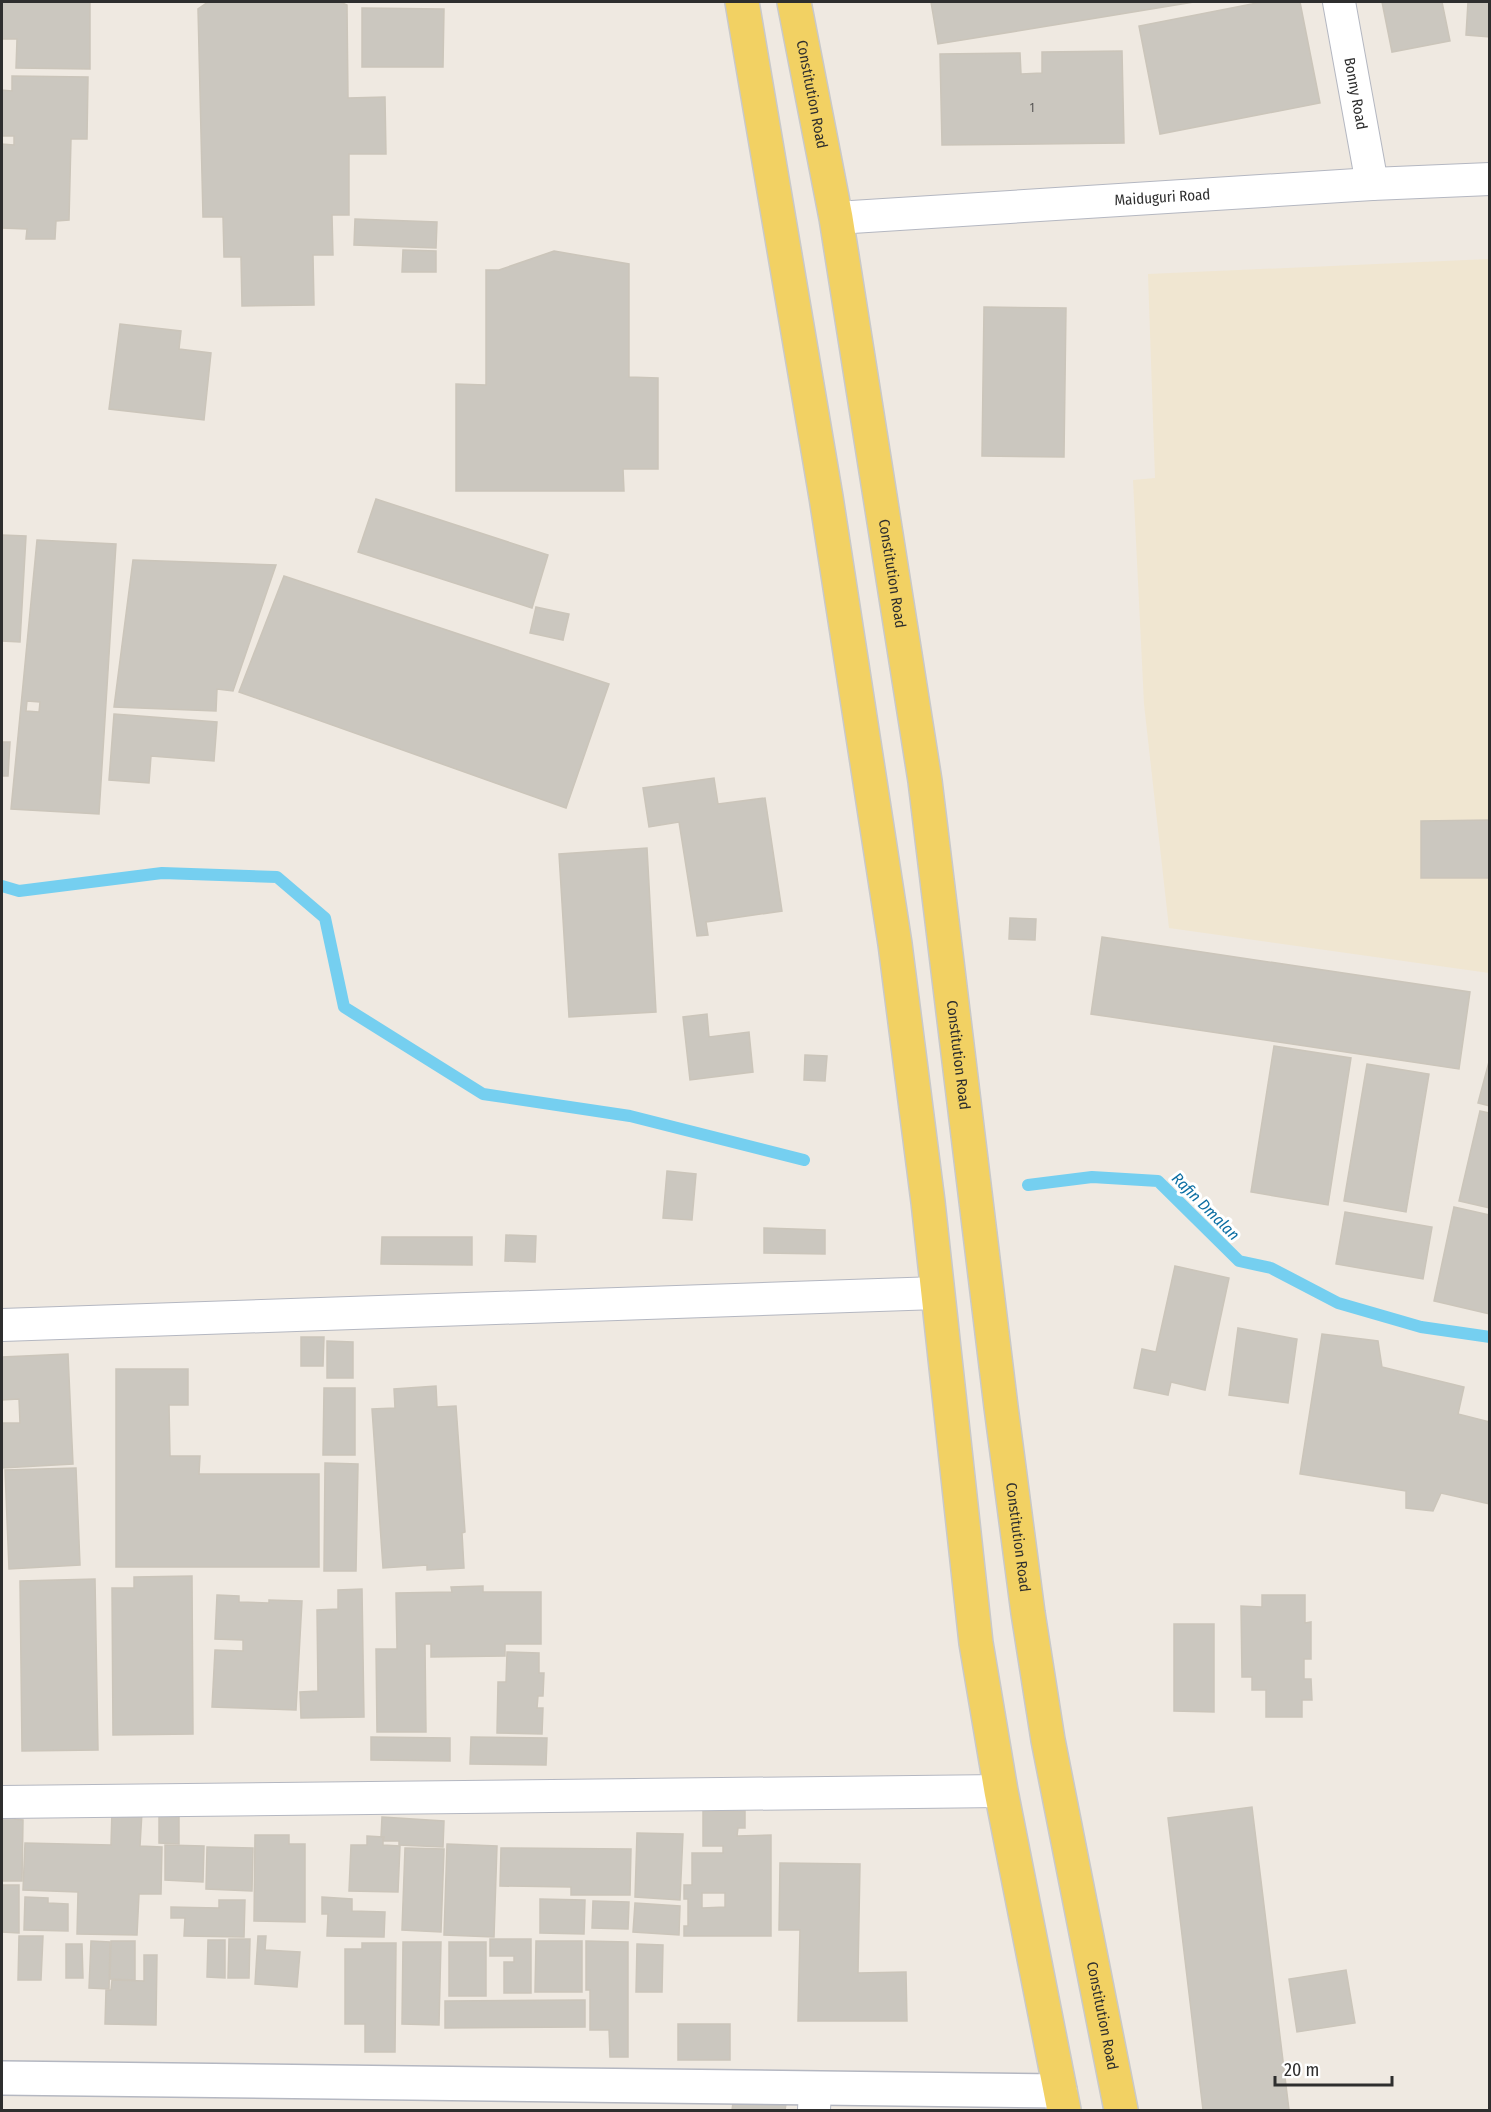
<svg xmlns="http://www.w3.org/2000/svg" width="1491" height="2112" font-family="'Fira Sans Condensed',sans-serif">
<rect width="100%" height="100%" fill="#efe9e1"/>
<!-- education -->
<polygon fill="#f0e6d1" points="1489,259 1489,973 1169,928 1144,704 1133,480 1155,478 1148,274"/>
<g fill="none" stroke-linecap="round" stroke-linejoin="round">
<!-- stream -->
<g stroke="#75cff0" stroke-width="12">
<polyline points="2,886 19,891 162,873 277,877 325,918 344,1007 483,1094 630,1116 804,1160"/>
<polyline points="1028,1185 1092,1177 1158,1181 1239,1261 1271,1268 1338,1303 1421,1327 1490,1337"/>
</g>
</g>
<!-- building -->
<g fill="#cbc7bf" stroke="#cbc5ba" stroke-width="1.5" fill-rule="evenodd">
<polygon points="2,2 90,2 90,69 16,68 17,39 2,39"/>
<polygon points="208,2 340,2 347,5 348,98 385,97 386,154 349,154 349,215 332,215 333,255 313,255 314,305 242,306 241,257 224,257 223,217 203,217 198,9"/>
<polygon points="931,2 1194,2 938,44"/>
<polygon points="1262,2 1300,2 1320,103 1160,134 1139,26"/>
<polygon points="1382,2 1442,2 1450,41 1392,52"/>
<polygon points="1468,2 1490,2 1490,37 1466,35"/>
<polygon points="362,8 444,9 443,67 362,67"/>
<polygon points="1122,51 1124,143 942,145 940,54 1020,53 1021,74 1042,73 1042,52"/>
<polygon points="12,76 88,77 87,139 71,139 69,220 56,221 55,239 26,239 27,229 2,228 2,144 14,145 14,136 2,136 2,90 12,91"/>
<polygon points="355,219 437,222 436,248 354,245"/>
<polygon points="403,250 436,251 436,272 402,272"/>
<polygon points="554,251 629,264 629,377 658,378 658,469 623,469 624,491 456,491 456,384 486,385 486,270 499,270"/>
<polygon points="984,307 1066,308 1064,457 982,456"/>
<polygon points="120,324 181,331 179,349 211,353 204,420 109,409"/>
<polygon points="376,499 548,555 532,608 358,552"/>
<polygon points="2,535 26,536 20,642 2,641"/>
<path d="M37 540 116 544 99 814 11 809ZM27 701 40 702 39 712 26 711Z"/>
<polygon points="133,560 276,565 233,691 217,689 216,711 114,707"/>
<polygon points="284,576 609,684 566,808 239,692"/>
<polygon points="536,607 569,614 563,640 530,633"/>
<polygon points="114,714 217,722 214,761 151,756 149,783 109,780"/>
<polygon points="2,742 10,742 8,776 2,776"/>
<polygon points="714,778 718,804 765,798 782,911 706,922 708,935 697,936 679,822 649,827 643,788"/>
<polygon points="1490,820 1490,878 1421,878 1421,821"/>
<polygon points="647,848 656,1012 569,1017 559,854"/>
<polygon points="1010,918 1036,919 1035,940 1009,939"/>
<polygon points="1102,937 1470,992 1459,1069 1091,1014"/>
<polygon points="707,1014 709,1037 749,1032 753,1072 690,1080 683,1017"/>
<polygon points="1274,1046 1351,1058 1328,1205 1251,1192"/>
<polygon points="805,1055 827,1056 825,1081 804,1080"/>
<polygon points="1490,1058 1490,1106 1478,1103"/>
<polygon points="1367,1064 1429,1074 1406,1212 1344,1201"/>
<polygon points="1480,1111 1490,1113 1490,1208 1459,1201"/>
<polygon points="667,1171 696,1174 692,1220 663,1218"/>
<polygon points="1454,1207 1490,1215 1490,1314 1434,1301"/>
<polygon points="1345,1212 1432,1227 1423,1279 1336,1264"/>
<polygon points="764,1228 825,1230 825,1254 764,1253"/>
<polygon points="506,1235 536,1236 535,1262 505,1261"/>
<polygon points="382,1237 472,1237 472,1265 381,1264"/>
<polygon points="1175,1266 1229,1278 1205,1390 1171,1382 1168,1395 1134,1388 1142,1349 1156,1352"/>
<polygon points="1238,1328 1297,1339 1288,1403 1229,1395"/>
<polygon points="1322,1334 1378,1341 1382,1367 1464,1387 1458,1414 1490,1422 1490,1504 1441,1493 1433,1511 1406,1508 1406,1491 1300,1474"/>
<polygon points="301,1337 324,1337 323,1366 301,1366"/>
<polygon points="327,1341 353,1342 353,1378 327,1378"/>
<polygon points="68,1354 73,1464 2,1468 2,1423 20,1423 19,1399 2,1400 2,1357"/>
<polygon points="116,1369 188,1369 188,1405 169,1405 170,1456 200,1456 199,1474 319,1474 319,1567 116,1567"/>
<polygon points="436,1386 437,1407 456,1406 465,1532 462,1533 464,1568 427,1570 427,1565 383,1568 372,1409 395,1408 394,1389"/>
<polygon points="324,1388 355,1388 355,1455 323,1455"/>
<polygon points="325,1463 358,1464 356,1571 324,1571"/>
<polygon points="76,1468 80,1565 9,1569 5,1470"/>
<polygon points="192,1576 193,1734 113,1735 112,1588 134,1588 134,1577"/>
<polygon points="95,1579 98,1750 22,1751 20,1581"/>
<polygon points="483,1586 483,1592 541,1592 541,1644 505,1644 505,1656 431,1657 431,1644 425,1644 426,1732 377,1732 376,1649 397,1649 396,1593 452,1592 451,1587"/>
<polygon points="362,1589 364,1717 301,1718 300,1692 318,1691 317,1610 338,1609 338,1590"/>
<polygon points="217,1595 239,1596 239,1602 269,1603 269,1600 302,1601 296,1710 212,1707 215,1650 243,1651 243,1640 215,1639"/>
<polygon points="1262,1595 1305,1595 1305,1623 1311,1622 1311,1659 1304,1659 1304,1679 1311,1679 1312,1700 1302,1700 1302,1717 1266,1717 1266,1690 1252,1690 1252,1677 1242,1677 1241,1606 1262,1607"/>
<polygon points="1174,1624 1214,1624 1214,1712 1174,1711"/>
<polygon points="507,1652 539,1653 539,1673 544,1673 543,1696 538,1696 537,1708 543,1708 542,1734 497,1733 498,1682 506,1682"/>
<polygon points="371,1737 450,1738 450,1761 371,1760"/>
<polygon points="471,1737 547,1738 546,1765 470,1764"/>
<polygon points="1252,1807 1289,2110 1203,2110 1168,1818"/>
<polygon points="2,1810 16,1810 15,1819 23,1820 22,1881 2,1881"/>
<polygon points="159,1810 179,1810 179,1844 159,1843"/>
<polygon points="112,1811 142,1812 140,1846 162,1847 161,1894 139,1894 137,1935 77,1934 78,1892 23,1890 25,1843 111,1845"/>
<path d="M703 1811H745V1828H738L737 1836 771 1835V1936H684V1926H688V1899H684V1885H692V1853H723V1846H703ZM702 1893H725V1907L702 1908Z"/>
<polygon points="382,1817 444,1821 443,1847 399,1845 399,1841 383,1841 384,1837 381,1837"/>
<polygon points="637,1833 683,1834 680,1900 635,1897"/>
<polygon points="255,1835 289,1835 289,1844 305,1844 305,1922 254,1921"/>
<polygon points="367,1836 383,1837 383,1845 400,1846 398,1892 349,1891 351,1845 367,1845"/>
<polygon points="447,1844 497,1846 494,1937 444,1935"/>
<polygon points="165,1845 204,1846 203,1882 165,1880"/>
<polygon points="207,1847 253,1848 252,1891 206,1889"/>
<polygon points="405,1848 444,1849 441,1932 402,1930"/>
<polygon points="501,1848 631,1849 630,1895 571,1895 571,1887 500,1886"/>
<polygon points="780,1863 860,1864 858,1973 906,1972 907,2021 798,2021 800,1930 779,1930"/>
<polygon points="2,1885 19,1885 19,1933 2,1932"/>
<polygon points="25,1897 48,1898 48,1903 68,1904 68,1931 24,1930"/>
<polygon points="322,1897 352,1899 352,1911 385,1912 384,1937 327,1936 328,1914 322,1914"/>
<polygon points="540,1899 585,1900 584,1934 540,1933"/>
<polygon points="219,1900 245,1900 244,1937 184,1936 185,1918 171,1918 171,1907 219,1908"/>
<polygon points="593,1901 629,1902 628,1929 592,1928"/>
<polygon points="635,1903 680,1906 679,1935 633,1932"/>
<polygon points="19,1936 43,1936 41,1980 18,1980"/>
<polygon points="258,1936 266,1936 265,1950 300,1952 297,1987 255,1984"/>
<polygon points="229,1939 250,1939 249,1978 228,1978"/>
<polygon points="490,1939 531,1939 531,1993 504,1993 504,1962 514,1962 514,1956 490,1956"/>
<polygon points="208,1940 225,1940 225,1978 207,1977"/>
<polygon points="91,1941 110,1942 109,1989 89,1988"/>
<polygon points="111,1941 135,1941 135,1980 110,1979"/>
<polygon points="536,1941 582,1941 582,1992 535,1992"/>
<polygon points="586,1941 628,1942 628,2057 610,2057 609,2030 590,2030 590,1990 586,1990"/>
<polygon points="403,1942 441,1942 439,2025 402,2024"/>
<rect x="449" y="1942" width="37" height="54"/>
<polygon points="362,1943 396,1943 395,2052 365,2052 365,2024 345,2024 345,1949 362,1949"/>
<polygon points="66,1944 82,1944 83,1978 66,1978"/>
<polygon points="637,1944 663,1945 662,1992 636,1992"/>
<polygon points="144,1955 157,1955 156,2025 105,2024 106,1990 111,1990 112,1980 144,1981"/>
<polygon points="1346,1970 1355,2023 1297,2032 1289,1979"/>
<polygon points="585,2000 585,2027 445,2028 445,2001"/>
<rect x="678" y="2024" width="52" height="36"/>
<polygon points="733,2103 786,2104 785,2110 732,2110"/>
</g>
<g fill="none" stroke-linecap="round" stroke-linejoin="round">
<defs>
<g id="street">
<path id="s1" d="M1339 2 1372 184"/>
<path id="s2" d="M836 218 1372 184 1490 179"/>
<polyline points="2,1325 937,1293"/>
<polyline points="2,1802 1001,1791"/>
<polyline points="814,2110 815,2089"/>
</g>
<polyline id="secondary" points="2,2078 1060,2091"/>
<g id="primary">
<polyline points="742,2 826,497 895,944 928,1202 976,1643 1001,1791 1064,2110"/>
<path id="s3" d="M794 2 836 218 925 781 1001 1407 1028 1613 1048 1740 1121 2110"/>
</g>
</defs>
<!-- street casing -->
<use href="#street" stroke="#b4b7c1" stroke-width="34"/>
<!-- secondary casing -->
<use href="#secondary" stroke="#b4b7c1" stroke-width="36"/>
<!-- primary casing -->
<use href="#primary" stroke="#c9c9c9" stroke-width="36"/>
<!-- street -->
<use href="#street" stroke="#fff" stroke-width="32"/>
<!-- secondary -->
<use href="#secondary" stroke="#fff" stroke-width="33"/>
<!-- primary -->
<use href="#primary" stroke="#f2d163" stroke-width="33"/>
</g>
<g text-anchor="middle" stroke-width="6" stroke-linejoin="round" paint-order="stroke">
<!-- number labels -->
<g font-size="12" fill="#555452">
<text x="1032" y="112">1</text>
</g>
<!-- street labels -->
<g font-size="15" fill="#2e2e2e" stroke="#fff">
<text dy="5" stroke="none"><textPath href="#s1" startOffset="93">Bonny Road</textPath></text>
<text dy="5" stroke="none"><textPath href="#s3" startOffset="94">Constitution Road</textPath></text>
<text dy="5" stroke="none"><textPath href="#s2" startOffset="327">Maiduguri Road</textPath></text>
<text dy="5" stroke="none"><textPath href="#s3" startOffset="580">Constitution Road</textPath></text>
<text dy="5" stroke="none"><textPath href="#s3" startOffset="1066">Constitution Road</textPath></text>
<text dy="5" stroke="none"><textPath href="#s3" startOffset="1552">Constitution Road</textPath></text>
<text dy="5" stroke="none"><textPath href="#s3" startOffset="2038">Constitution Road</textPath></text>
</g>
<!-- water labels -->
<g font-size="16" font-style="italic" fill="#0d6fa3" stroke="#fff">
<text transform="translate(1206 1206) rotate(45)" y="6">Rafin Dmalan</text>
</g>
</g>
<!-- border -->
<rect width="1491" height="2112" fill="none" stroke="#2e2e2e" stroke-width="6"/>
<!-- scale -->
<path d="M1275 2076v9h117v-9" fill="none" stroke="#2e2e2e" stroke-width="3"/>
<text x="1284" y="2076" font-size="18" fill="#2e2e2e" stroke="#ffffff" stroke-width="4.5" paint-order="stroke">20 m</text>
</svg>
